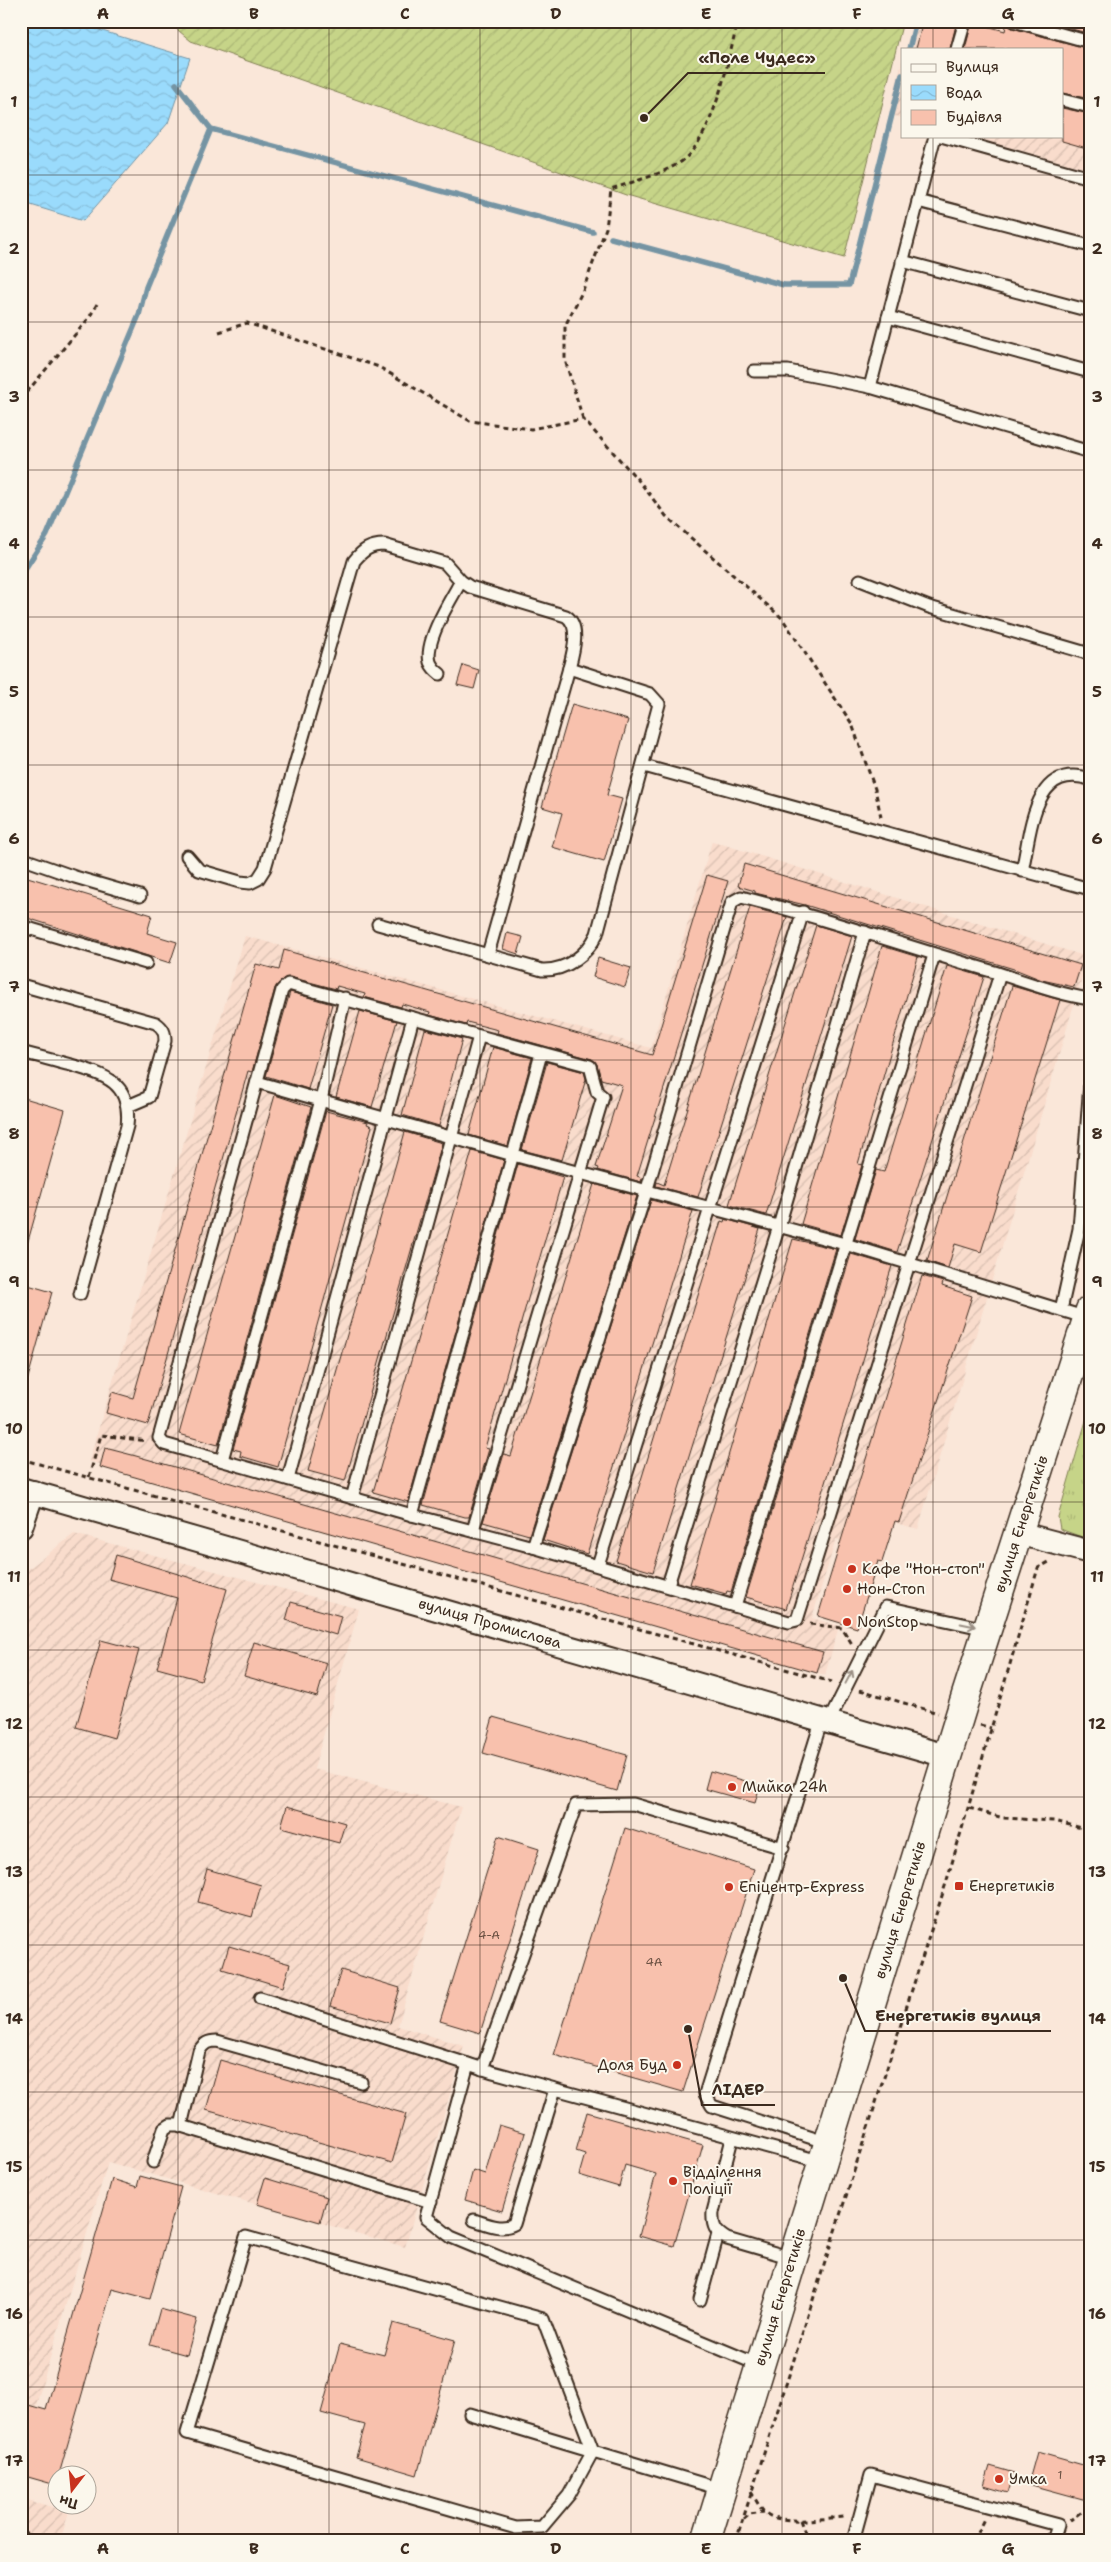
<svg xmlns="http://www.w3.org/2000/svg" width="1111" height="2562" font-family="'Shantell Sans',sans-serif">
<defs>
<pattern id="industrial-furrows" width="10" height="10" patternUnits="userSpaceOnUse" patternTransform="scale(1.25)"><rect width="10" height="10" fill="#f9dccc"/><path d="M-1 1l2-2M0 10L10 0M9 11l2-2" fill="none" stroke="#d6bdaf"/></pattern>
<pattern id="grass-tufts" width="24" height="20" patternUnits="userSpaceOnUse" patternTransform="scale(1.25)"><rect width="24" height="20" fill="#c6d488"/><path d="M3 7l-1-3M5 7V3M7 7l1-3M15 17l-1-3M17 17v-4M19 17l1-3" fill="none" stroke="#abb675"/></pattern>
<pattern id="garden-furrows" width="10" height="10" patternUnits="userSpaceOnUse" patternTransform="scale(1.25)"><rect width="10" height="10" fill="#c6d488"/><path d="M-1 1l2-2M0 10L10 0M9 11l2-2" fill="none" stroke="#abb675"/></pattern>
<pattern id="water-waves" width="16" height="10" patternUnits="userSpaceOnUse" patternTransform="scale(1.25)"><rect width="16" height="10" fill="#9adbfc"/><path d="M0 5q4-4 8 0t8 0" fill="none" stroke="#86bcd8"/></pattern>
</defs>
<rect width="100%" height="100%" fill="#fae7d9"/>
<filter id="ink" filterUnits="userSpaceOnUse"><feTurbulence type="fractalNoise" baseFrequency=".02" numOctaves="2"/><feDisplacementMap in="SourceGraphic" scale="10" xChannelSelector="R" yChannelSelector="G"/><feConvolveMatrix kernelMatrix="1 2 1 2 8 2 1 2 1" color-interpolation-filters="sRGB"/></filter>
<g filter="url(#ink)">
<!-- industrial -->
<g fill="url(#industrial-furrows)">
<polygon points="913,21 1090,21 1090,170 969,136 1062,136 1062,49 906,49"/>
<polygon points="902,61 902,118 889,114"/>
<polygon points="712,841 1088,957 918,1529 870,1516 860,1545 836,1539 812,1618 839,1626 825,1675 89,1461 245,936 651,1048"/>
<polygon points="74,1534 359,1609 314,1769 461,1807 398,2026 464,2046 405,2247 108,2162 21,2456 21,1578 23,1573"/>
<polygon points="21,2498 69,2512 60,2541 21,2541"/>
</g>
<!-- grass -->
<polygon fill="url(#grass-tufts)" stroke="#807f53" points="1090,1407 1090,1540 1060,1529 1058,1517"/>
<!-- garden -->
<polygon fill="url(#garden-furrows)" stroke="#807f53" points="167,21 903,21 844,258 626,195 191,41"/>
<!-- water -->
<polygon fill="url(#water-waves)" stroke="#7494a3" points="21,21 70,21 190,58 168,123 83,221 21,202"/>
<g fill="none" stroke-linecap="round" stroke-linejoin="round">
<!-- stream -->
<g stroke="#7494a3" stroke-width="5.5">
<polyline points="909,49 916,21"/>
<polyline points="176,84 211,129 593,232"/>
<polyline points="611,238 784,285 849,285 902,75"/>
<polyline points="21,575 47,535 139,315 146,287 211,129"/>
</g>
</g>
<!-- building -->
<g fill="#f8c1ad" stroke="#3b2a1e">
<polygon points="923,21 957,21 950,49 916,49"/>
<polygon points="1007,21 1012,28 1090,49 1090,99 1062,93 1062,49 965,49 972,22 1005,31"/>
<polygon points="1043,21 1090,21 1090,34"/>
<polygon points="1062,108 1090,114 1090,149 1062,141"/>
<polygon points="463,665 479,670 474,689 457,685"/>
<polygon points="572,704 628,720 607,795 622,799 604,862 552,847 562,813 542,807"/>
<polygon points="744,864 1081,965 1074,987 1042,980 1017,970 805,905 755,893 755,891 738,886"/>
<polygon points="21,875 152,915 147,933 177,942 170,963 21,916"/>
<polygon points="707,875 728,881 637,1176 642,1178 641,1182 598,1170 599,1168 596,1167 622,1085 601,1079 597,1064 592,1059 497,1033 498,1030 467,1022 466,1025 429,1015 430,1012 402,1004 401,1007 364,997 365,994 337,986 336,989 290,977 283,979 275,988 252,1072 248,1071 148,1425 106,1413 112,1392 133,1398 256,964 279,970 284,950 652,1055"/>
<polygon points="750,907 787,917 698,1197 656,1186 657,1182 664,1185"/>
<polygon points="816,925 852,936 766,1215 729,1205"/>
<polygon points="507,933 523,937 518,954 503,949"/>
<polygon points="882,946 918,957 858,1164 862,1165 841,1235 801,1224"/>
<polygon points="598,958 631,968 625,987 593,977"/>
<polygon points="947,966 984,977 897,1252 855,1239 876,1170 884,1172"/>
<polygon points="1012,986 1060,1000 981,1252 955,1244 948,1268 927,1261"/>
<polygon points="290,992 332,1004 308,1089 266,1076"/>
<polygon points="360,1011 397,1021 372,1107 336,1097"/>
<polygon points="425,1029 462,1039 439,1126 402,1115"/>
<polygon points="493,1047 532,1058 508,1146 469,1135"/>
<polygon points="547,1062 584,1072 586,1079 562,1160 522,1150"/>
<polygon points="275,1095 311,1107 218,1445 179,1434"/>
<polygon points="21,1097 65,1110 26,1248 21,1248"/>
<polygon points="326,1111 368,1122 367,1124 372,1126 278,1467 240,1456 241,1451 233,1449"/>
<polygon points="405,1132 442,1143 345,1481 308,1471"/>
<polygon points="472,1151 504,1160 408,1502 373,1492"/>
<polygon points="518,1164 563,1177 485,1448 489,1449 469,1517 465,1517 423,1505"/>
<polygon points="594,1184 637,1196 529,1535 483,1522 504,1454 511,1456"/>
<polygon points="651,1200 693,1211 587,1554 543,1540"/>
<polygon points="725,1219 760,1229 653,1572 616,1561 721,1221 724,1222"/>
<polygon points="793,1239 836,1249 731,1592 727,1591 726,1594 690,1584"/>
<polygon points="851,1254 892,1266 786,1609 746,1597"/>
<polygon points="922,1276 943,1282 942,1286 972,1296 899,1522 895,1521 882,1562 878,1561 857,1628 818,1616"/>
<polygon points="21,1283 52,1292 26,1385 21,1385"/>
<polygon points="105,1448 136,1456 823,1652 817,1673 100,1467"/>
<polygon points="116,1555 227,1589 201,1680 157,1668 177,1598 109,1579"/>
<polygon points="291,1602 341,1616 336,1635 286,1620"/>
<polygon points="101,1640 139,1650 114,1738 76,1727"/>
<polygon points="254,1642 327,1663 317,1697 244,1676"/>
<polygon points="493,1717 627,1755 617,1791 483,1753"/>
<polygon points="710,1771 760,1785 755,1803 705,1789"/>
<polygon points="287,1806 345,1823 339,1843 281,1827"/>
<polygon points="625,1828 754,1869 683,2092 554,2055"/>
<polygon points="498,1836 539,1849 480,2033 440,2021"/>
<polygon points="207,1869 261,1885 252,1917 198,1902"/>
<polygon points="229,1946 290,1964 283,1987 222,1969"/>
<polygon points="341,1970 400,1988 390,2023 330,2006"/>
<polygon points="220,2060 406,2114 392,2163 206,2110"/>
<polygon points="587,2112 703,2145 674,2246 639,2236 656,2174 625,2165 619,2187 579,2175 585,2154 576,2151"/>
<polygon points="499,2125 525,2133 502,2211 465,2200 473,2170 485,2174"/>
<polygon points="140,2176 181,2187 150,2299 112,2289 56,2485 21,2475 21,2403 46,2410 112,2179 137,2187"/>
<polygon points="265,2178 327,2197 320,2222 257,2204"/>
<polygon points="160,2309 197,2319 187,2355 150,2345"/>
<polygon points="393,2323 455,2340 417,2475 356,2457 365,2425 321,2413 340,2344 384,2355"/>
<polygon points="1037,2452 1090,2467 1090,2501 1028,2484"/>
<polygon points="990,2466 1014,2473 1008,2493 984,2486"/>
</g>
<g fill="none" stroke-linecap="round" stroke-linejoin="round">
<defs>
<g id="lane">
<polyline points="1014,21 1090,42"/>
<polyline points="957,49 965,21"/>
<polyline points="1062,100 1090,107"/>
<polyline points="941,136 1090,178"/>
<polyline points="918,201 1090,246"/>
<polyline points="902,261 1090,311"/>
<polyline points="888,317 1090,372"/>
<polyline points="754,371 788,371 870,387 1090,452"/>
<polyline points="870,387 935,136"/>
<polyline points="860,580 929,607 1090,654"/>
<path d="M440 674C436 671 432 667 430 662 424 641 451 599 461 581"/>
<polyline points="644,766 1090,889"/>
<path d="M187 856 199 870 240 882 250 883 258 879 265 868 354 561C363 550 370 545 384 545L445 563 461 581 470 587 566 616C581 626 573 653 569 668L488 954"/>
<polyline points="21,858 75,877 140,896"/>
<path d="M1022 871C1031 832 1033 761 1090 779"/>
<path d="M378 924 542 970C566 971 587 955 597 934L659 704 650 694 569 668"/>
<polyline points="21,926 146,963"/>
<path d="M1000 974 797 1620 789 1622 533 1547 647 1189 732 902 741 897C825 918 908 947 991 971 1024 981 1056 994 1090 999"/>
<path d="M21 985 156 1023C163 1028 165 1032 165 1041L149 1097 128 1106"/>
<path d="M21 1052C38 1056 54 1061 71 1065 106 1075 132 1083 127 1126L80 1294"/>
<polyline points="257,1082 513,1155 845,1244 1087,1318"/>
<polyline points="1061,1310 1079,1229 1090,1083"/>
<polyline points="222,1460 321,1100 345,998"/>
<polyline points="288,1479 413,1018"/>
<polyline points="352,1498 479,1036"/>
<polyline points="412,1515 541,1054"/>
<polyline points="473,1530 603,1097 597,1092 590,1066 288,984 282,990 159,1438 164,1444 412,1515 533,1547"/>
<polyline points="598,1565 803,912"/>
<polyline points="668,1585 779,1226 865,932"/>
<polyline points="735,1606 934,955"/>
<polyline points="822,1719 705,2094 712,2106 828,2143"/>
<polyline points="829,1721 886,1607 986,1629"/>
<polyline points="260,1998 493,2072 823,2162"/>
<polyline points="468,2064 426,2217 451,2237 759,2365"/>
<polyline points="482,2069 576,1805 633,1804 783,1848"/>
<path d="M181 2126 199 2051C204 2043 208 2041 217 2041L361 2082"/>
<path d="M732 2139 713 2212C712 2226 715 2232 727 2239L792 2258"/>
<polyline points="153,2162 164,2129 170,2125 178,2125 431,2202"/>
<path d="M474 2220C487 2224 501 2231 514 2224L555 2089"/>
<polyline points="700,2300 718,2234"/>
<polyline points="470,2414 593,2451"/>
<polyline points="593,2451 543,2319 246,2237 187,2433 516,2528 542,2527 569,2495 593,2451 720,2489"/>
<polyline points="21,2538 26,2541"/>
<polyline points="853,2541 871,2475 1058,2525 1053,2541"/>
</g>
<g id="street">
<polyline points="21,1489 946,1756"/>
<polyline points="21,1527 33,1492"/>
<polyline points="1018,1533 1090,1552"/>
</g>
<polyline id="secondary" points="706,2541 966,1695 1090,1310"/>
</defs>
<!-- lane casing -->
<use href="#lane" stroke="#3b2a1e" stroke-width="15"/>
<!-- street casing -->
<use href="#street" stroke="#3b2a1e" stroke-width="26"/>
<!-- secondary casing -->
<use href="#secondary" stroke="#3b2a1e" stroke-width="31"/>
<!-- path -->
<g stroke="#3b2a1e" stroke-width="3" stroke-dasharray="5 4" stroke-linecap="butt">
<polyline points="219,332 247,323 379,367 470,421 531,429 583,419 640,482 666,516 782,618 852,724 875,789 881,817"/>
<polyline points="21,399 89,318 97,304"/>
<path d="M583 419 565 360V326L583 290 606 228 611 189C632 182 656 176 676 165 713 145 728 60 738 21"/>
<polyline points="21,1459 832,1682"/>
<polyline points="89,1477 101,1435 147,1441"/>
<polyline points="810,1624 842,1628 852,1644"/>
<polyline points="860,1690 938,1713"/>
<polyline points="980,1725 991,1728"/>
<polyline points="969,1808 1003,1818 1054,1821 1090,1830"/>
<path d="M751 2492C755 2498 759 2507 764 2512 779 2526 824 2518 844 2517"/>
<polyline points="744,2519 750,2514 764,2512"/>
<polyline points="800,2520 808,2541"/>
<polyline points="1070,2521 1090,2506"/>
<polyline points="736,2541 947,1880 1038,1568 1049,1562"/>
<polyline points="973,2541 984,2519"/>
</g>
<!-- lane -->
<use href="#lane" stroke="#fbf7ec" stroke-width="11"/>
<!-- street -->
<use href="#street" stroke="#fbf7ec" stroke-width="22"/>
<!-- secondary -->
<use href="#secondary" stroke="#fbf7ec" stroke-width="28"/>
</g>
<!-- one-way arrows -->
<defs><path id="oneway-shaft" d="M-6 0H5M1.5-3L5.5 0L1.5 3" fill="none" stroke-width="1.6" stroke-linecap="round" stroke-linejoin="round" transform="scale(1.25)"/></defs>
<g stroke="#9b9085">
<use href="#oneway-shaft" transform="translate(968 1625) rotate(12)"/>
<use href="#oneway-shaft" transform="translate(849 1677) rotate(-62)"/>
</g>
</g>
<!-- grid -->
<path fill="none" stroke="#3b2a1e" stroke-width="1" stroke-opacity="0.55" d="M178 21V2541M329 21V2541M480 21V2541M631 21V2541M782 21V2541M933 21V49M933 136V2541M21 175H1090M21 322H1090M21 470H1090M21 617H1090M21 765H1090M21 912H1090M21 1060H1090M21 1207H1090M21 1355H1090M21 1502H1090M21 1650H1090M21 1797H1090M21 1945H1090M21 2092H1090M21 2240H1090M21 2387H1090"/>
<!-- markers -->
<g fill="#c8321e" stroke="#fbf7ec" stroke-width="2">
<circle cx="852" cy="1569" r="5"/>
<circle cx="847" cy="1589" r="5"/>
<circle cx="847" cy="1622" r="5"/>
<circle cx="732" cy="1787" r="5"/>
<rect x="954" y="1881" width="10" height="10" rx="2.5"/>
<circle cx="729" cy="1887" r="5"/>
<circle cx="677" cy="2065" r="5"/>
<circle cx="673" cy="2181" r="5"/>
<circle cx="999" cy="2479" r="5"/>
</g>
<g text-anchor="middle" stroke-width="4" stroke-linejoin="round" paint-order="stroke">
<!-- number labels -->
<g font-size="12" fill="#6a5042">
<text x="489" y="1939">4-А</text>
<text x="654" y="1966">4А</text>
<text x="1060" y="2479">1</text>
</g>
<!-- street labels -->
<g font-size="15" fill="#3b2a1e" stroke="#fbf7ec">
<text transform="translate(1021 1524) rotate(-72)" y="5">вулиця Енергетиків</text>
<text transform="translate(490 1623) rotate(16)" y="5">вулиця Промислова</text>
<text transform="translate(900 1910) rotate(-73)" y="5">вулиця Енергетиків</text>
<text transform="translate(780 2297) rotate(-73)" y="5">вулиця Енергетиків</text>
</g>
<!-- poi labels -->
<g font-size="15" fill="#3b2a1e" stroke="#fbf7ec" text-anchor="start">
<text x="862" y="1574">Кафе "Нон-стоп"</text>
<text x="857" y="1594">Нон-Стоп</text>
<text x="857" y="1627">NonStop</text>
<text x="742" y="1792">Мийка 24һ</text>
<text x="969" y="1891">Енергетиків</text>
<text x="739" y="1892">Епіцентр-Express</text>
<text x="667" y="2070" text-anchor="end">Доля Буд</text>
<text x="683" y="2177">Відділення<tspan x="683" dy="17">Поліції</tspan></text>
<text x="1009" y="2484">Умка</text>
</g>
</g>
<!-- callouts -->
<path fill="none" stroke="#3b2a1e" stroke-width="2" d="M644 118L688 73H825M843 1978L865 2031H1051M688 2029L702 2105H775"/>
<g fill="#3b2a1e" stroke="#fbf7ec" stroke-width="2">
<circle cx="644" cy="118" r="5"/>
<circle cx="843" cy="1978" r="5"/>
<circle cx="688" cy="2029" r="5"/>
</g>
<g font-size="16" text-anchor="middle" font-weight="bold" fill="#3b2a1e" stroke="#fbf7ec" stroke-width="4" stroke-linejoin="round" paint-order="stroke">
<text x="757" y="63">«Поле Чудес»</text>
<text x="958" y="2021">Енергетиків вулиця</text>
<text x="738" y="2095">ЛІДЕР</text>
</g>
<!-- margin -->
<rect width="1111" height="2562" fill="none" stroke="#fbf7ec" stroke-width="55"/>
<!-- legend -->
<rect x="901" y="48" width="162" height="90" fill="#fbf7ec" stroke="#aea59a"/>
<rect x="911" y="64" width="25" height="8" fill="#fbf7ec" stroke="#aea59a"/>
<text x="946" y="72" font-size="15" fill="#3b2a1e">Вулиця</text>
<rect x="911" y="85" width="25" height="15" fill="url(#water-waves)" stroke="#aea59a"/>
<text x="946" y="98" font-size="15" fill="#3b2a1e">Вода</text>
<rect x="911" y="110" width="25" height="15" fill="#f8c1ad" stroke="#aea59a"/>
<text x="946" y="122" font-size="15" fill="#3b2a1e">Будівля</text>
<!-- north arrow -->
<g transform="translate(72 2490) rotate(196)"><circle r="24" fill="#fbf7ec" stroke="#aea59a"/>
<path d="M0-4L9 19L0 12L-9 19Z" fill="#c8321e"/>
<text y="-8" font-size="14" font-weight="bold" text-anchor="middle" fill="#3b2a1e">Пн</text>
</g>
<rect x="28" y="28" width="1056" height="2506" fill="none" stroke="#3b2a1e" stroke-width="2"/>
<g font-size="16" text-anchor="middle" font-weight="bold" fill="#3b2a1e">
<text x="103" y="19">A</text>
<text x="254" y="19">B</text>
<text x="405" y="19">C</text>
<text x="556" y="19">D</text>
<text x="706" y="19">E</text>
<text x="857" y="19">F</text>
<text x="1008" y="19">G</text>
<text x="14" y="107">1</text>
<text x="1097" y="107">1</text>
<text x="14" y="254">2</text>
<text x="1097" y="254">2</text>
<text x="14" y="402">3</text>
<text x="1097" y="402">3</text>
<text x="14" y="549">4</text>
<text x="1097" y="549">4</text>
<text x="14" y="697">5</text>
<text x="1097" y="697">5</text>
<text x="14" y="844">6</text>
<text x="1097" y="844">6</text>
<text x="14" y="992">7</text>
<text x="1097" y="992">7</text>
<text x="14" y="1139">8</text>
<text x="1097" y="1139">8</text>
<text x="14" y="1287">9</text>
<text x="1097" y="1287">9</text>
<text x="14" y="1434">10</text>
<text x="1097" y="1434">10</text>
<text x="14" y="1582">11</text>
<text x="1097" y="1582">11</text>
<text x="14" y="1729">12</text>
<text x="1097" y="1729">12</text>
<text x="14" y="1877">13</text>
<text x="1097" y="1877">13</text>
<text x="14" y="2024">14</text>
<text x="1097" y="2024">14</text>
<text x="14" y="2172">15</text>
<text x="1097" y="2172">15</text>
<text x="14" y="2319">16</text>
<text x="1097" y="2319">16</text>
<text x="14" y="2466">17</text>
<text x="1097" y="2466">17</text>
<text x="103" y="2554">A</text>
<text x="254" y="2554">B</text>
<text x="405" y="2554">C</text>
<text x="556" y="2554">D</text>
<text x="706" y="2554">E</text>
<text x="857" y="2554">F</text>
<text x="1008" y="2554">G</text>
</g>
</svg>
